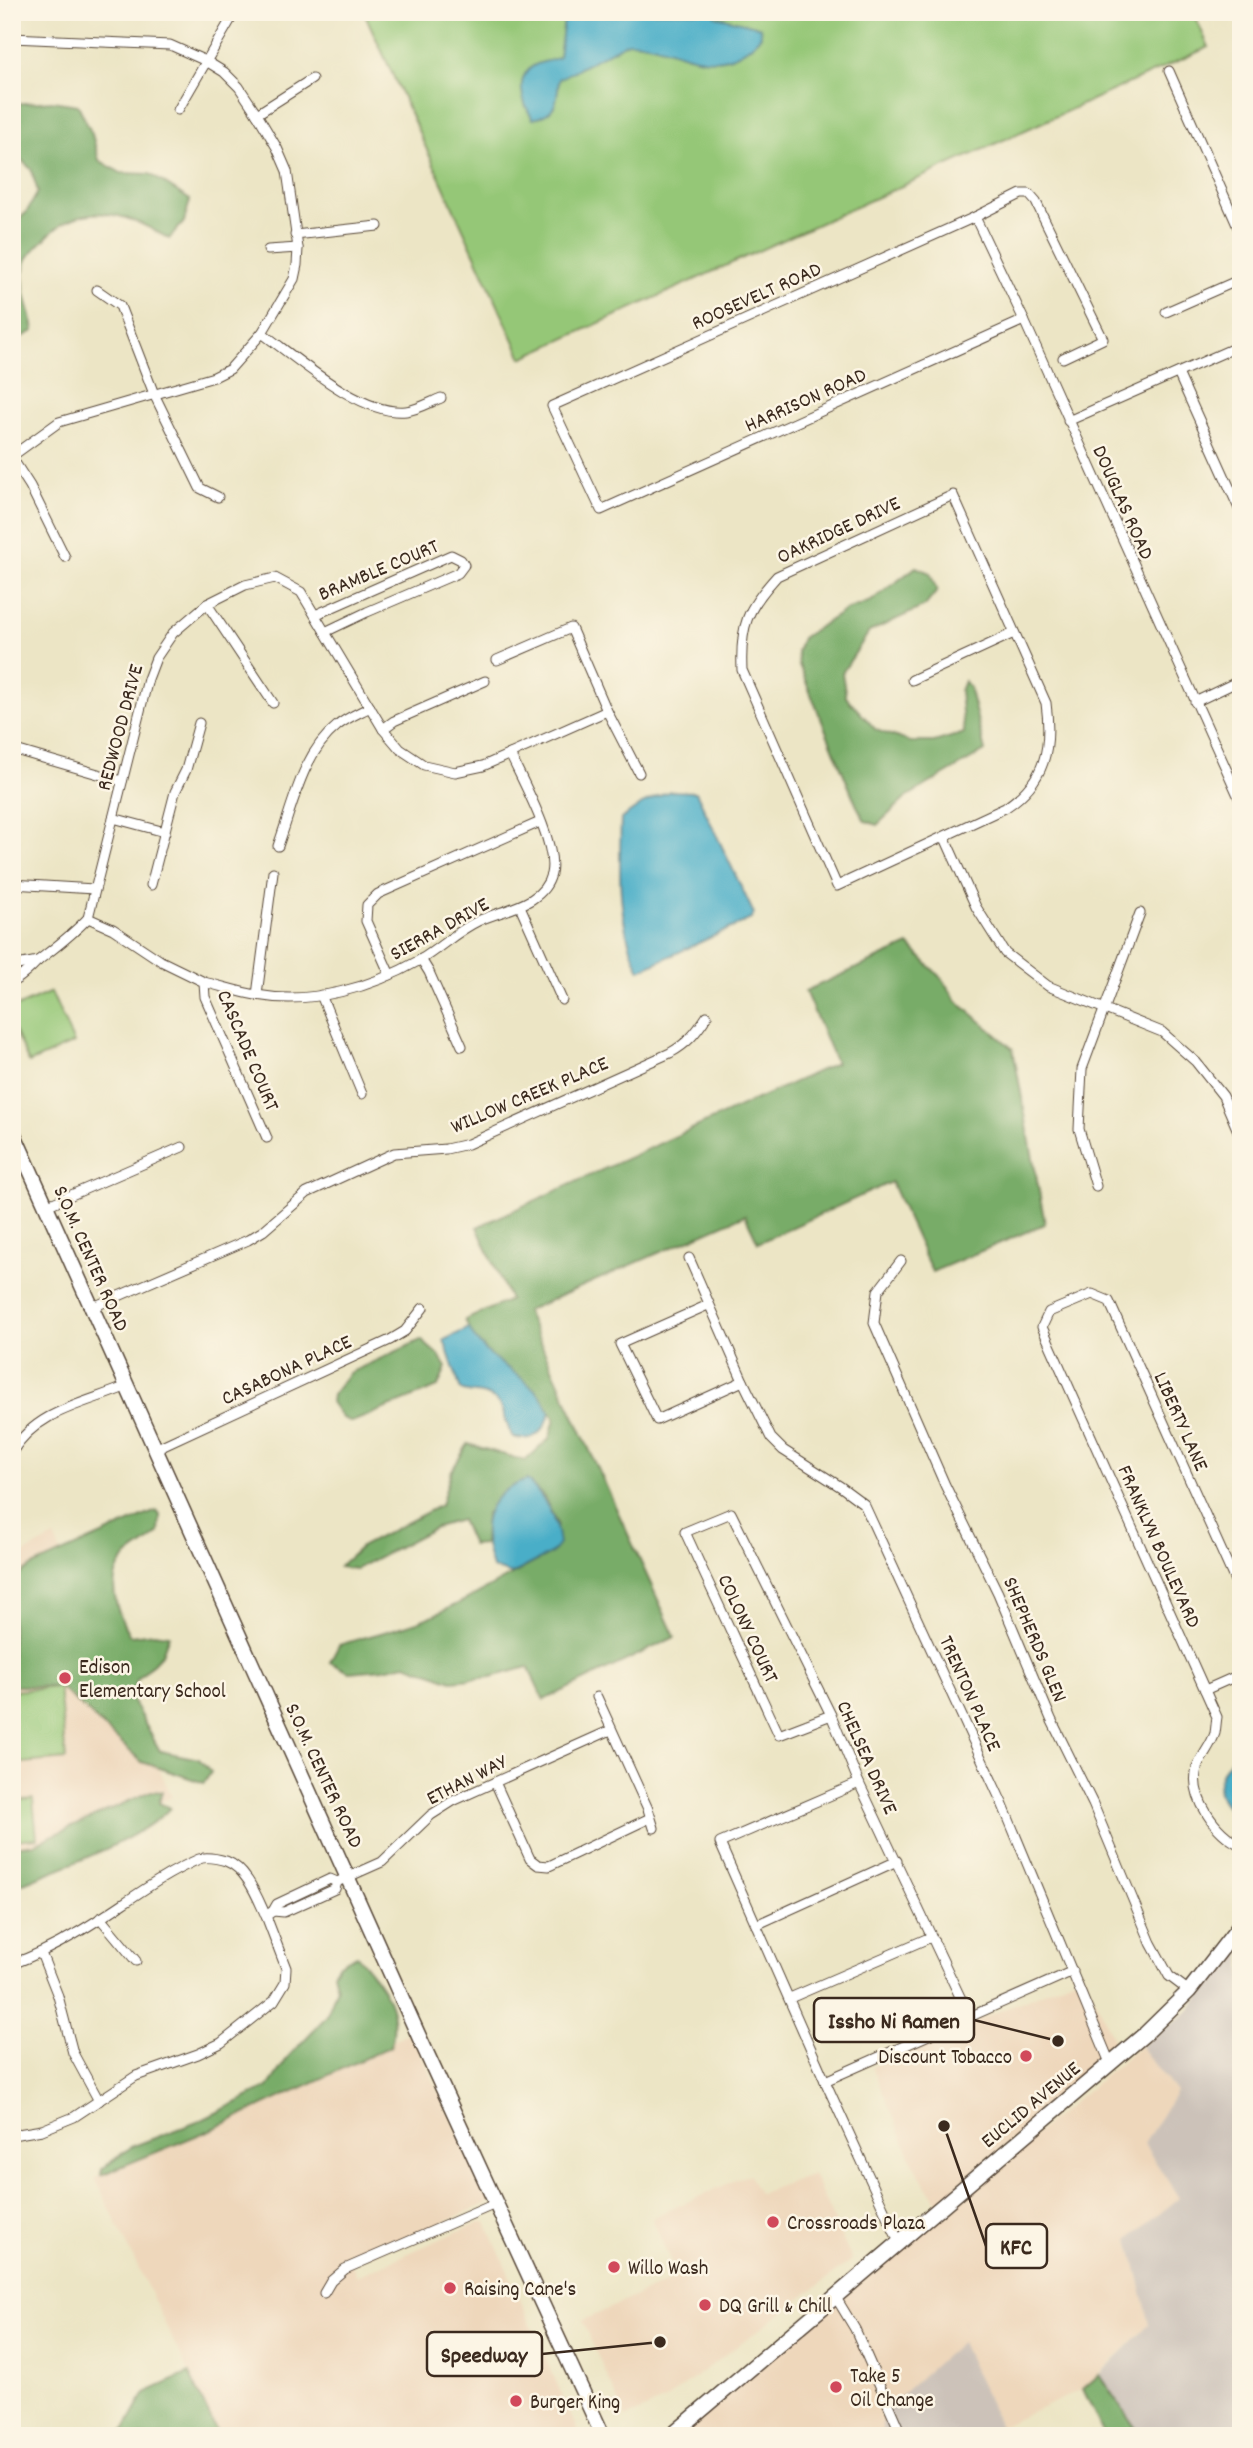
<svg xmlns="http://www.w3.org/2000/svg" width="1253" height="2448" font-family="Dekko,sans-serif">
<rect width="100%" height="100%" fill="#fcf5e5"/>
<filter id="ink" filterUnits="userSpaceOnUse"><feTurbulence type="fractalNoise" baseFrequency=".0143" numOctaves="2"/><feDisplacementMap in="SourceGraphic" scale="14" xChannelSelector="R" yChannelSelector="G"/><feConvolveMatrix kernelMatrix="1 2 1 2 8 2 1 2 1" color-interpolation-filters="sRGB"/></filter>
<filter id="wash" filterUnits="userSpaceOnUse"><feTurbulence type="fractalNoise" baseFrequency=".00686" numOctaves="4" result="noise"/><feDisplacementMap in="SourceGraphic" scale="28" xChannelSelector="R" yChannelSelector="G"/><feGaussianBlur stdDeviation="1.57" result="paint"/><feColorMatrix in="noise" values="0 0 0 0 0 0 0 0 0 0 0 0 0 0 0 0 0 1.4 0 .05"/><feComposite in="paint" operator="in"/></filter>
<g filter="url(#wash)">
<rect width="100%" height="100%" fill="#ece5c5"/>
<!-- built -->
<g fill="#eed7bb">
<polygon points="54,1537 172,1797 12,1868 12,1560"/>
<polygon points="1084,1974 1118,2051 937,2203 915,2167 872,2067"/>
<polygon points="411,2032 490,2202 351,2263 357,2276 479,2222 486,2222 580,2436 219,2436 95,2178"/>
<polygon points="1140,2046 1176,2092 1144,2144 1179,2198 1129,2240 1150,2324 1083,2389 1000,2427 961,2343 882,2412 882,2436 676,2436"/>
<polygon points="749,2174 758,2194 813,2174 852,2260 665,2400 626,2418 582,2321 677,2277 652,2218"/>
</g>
<!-- industrial -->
<g fill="#ccc2b9">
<polygon points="1241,1942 1241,2436 1141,2436 1099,2375 1150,2324 1129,2239 1179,2198 1144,2144 1176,2092 1140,2046 1189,2011"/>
<polygon points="961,2342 1004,2436 882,2436 882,2412"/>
</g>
<!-- green -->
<g fill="#95c777" stroke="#68784a" stroke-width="2">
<polygon points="364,12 1193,12 1209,47 522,358"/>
<polygon points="51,992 74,1043 29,1063 12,1026 12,1009"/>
<polygon points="59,1687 66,1759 12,1764 12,1691"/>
<polygon points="33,1799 37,1838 12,1840 12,1801"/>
</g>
<!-- forest -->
<g fill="#78ac68" stroke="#5a6b43" stroke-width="2">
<path d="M52 101 78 105 92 134 99 160 121 173 150 174 190 200 184 222 169 239C126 212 81 198 43 241 37 247 28 255 26 262 18 287 31 308 34 331L22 337 12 336V224L26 213 38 192 31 169 12 151V104Z"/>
<polygon points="916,567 930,573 937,591 925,606 869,632 842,673 846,697 876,730 910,742 934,742 964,733 960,691 964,681 969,686 985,751 908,796 877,825 865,821 856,804 799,665 797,652 802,638 846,610 871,601"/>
<path d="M909 945 942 979 957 1001 1013 1049 1045 1224 932 1272 891 1182 758 1243 745 1215 526 1311 675 1637 544 1700 528 1667 491 1677 452 1681 406 1664 383 1669 349 1672 330 1662 339 1645C364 1637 391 1631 417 1622 464 1604 507 1576 552 1553L557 1524 544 1497 527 1480 486 1514 484 1544 472 1545 461 1520 436 1527 356 1569 339 1567 362 1546 441 1505 451 1472 468 1444 525 1461 549 1439 555 1419 538 1393 497 1362 473 1337 465 1320 510 1300 477 1227 836 1063 805 991Z"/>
<polygon points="421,1340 438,1355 446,1367 438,1387 352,1422 342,1418 331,1402 332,1395 349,1373"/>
<path d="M156 1511 160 1515 159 1533C149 1542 138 1548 128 1556 104 1576 116 1613 130 1636L154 1633 169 1635 162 1654 136 1681 133 1702 160 1751 199 1759 211 1772 204 1783 142 1762 60 1687 12 1686V1580L32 1566Z"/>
<path d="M151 1791 162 1792 159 1803 170 1808C135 1844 59 1867 12 1888V1847L34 1844Z"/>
<path d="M357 1955C381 1986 401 2004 391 2046L215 2128 101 2175 102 2169 131 2147 200 2121 268 2087 289 2056 326 2017 337 1988 333 1973 339 1964Z"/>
<polygon points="189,2373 219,2436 104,2436 122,2434 145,2393"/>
<polygon points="1099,2375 1141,2436 1105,2436 1083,2389"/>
</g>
<!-- water -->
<g fill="#49aec8" stroke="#426c73" stroke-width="2">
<path d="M565 12H713L716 16 760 27 761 36C715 86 678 42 628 42L559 79C557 101 558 113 533 119 522 103 513 75 537 64 544 61 552 61 559 57Z"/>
<path d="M670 791 696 792 754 914 751 919 640 970C617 926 619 868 621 819L642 804Z"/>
<path d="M469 1328C484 1360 517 1369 538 1393 543 1398 547 1406 550 1412 546 1431 533 1444 513 1437 503 1423 507 1403 488 1396 479 1392 470 1394 461 1390L444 1340Z"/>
<path d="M527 1480C546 1499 556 1517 559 1544L552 1553 512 1574 492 1568C478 1527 482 1495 527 1480Z"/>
<path d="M1241 1750V1817C1208 1798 1214 1772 1241 1750Z"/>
</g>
</g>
<g filter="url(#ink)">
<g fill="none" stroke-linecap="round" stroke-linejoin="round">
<defs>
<g id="minor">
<polyline points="12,38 170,45 206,61 224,72 239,87 257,114 277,148 287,171 298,248 297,265 294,279 262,333 230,369 214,377 59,422 12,456"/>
<polyline points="1169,71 1241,234"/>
<polyline points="178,110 235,12"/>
<polyline points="257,114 312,79"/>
<polyline points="975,217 1024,320 1241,802"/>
<polyline points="295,235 378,226"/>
<polyline points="268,250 298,248"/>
<polyline points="97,290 120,306 154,394 200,488 218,497"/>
<polyline points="1166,312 1241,279"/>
<polyline points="1024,320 601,510 552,406 975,217 1021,194 1029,194 1036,202 1103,339 1063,358"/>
<path d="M262 333C298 359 361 416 406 411 417 410 431 402 441 398"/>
<polyline points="1178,373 1241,513"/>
<polyline points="1068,421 1241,345"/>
<polyline points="12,458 30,486 65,557"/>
<path d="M953 495 1046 703C1052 748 1046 781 1005 808L837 886 742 670C740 625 747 609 777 576Z"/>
<polyline points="207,604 273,703"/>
<polyline points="315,615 451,555 461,560 464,565 458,573 367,612 325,632"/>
<polyline points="497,660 571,628 607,711 639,773"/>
<polyline points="912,680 1014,633"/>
<polyline points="1195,702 1241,680"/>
<polyline points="383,729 394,721 485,681"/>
<polyline points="12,749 122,781"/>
<polyline points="113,818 165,832"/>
<polyline points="945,838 976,907 1005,953 1048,986 1162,1032 1196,1062 1223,1096 1241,1138"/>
<path d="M278 846C293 805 302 754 337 726 346 718 359 713 370 707"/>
<polyline points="12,884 94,889"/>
<polyline points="151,885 175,792 186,770 199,723"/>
<polyline points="520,906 562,1000"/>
<polyline points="88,918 113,929 161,961 204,982 205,997 267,1138"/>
<polyline points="421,959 429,972 462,1046"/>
<polyline points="12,966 38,961"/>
<polyline points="390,975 366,921 367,905 378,894 540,822"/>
<path d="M12 982C24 976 30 968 39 960 57 946 72 935 88 918L148 679 156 658 173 633 207 604 245 585 275 578 301 592 383 729 400 749 424 765 455 772 483 766 607 711"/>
<path d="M204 982C221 986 238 992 256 995 312 1005 371 988 420 960 440 948 457 931 478 921 503 909 543 906 551 874 558 845 523 782 510 754"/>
<polyline points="257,995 273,872"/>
<polyline points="321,995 362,1094"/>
<polyline points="1096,1186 1079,1129 1082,1069 1140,913"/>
<polyline points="46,1206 182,1147"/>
<polyline points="689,1258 743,1381 657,1420 620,1344 708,1305"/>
<polyline points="901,1261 878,1291 874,1323 945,1485 998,1593 1051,1719 1093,1804 1151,1943 1169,1976 1189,1991"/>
<path d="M91 1308 248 1240 263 1231 307 1193 394 1153 446 1149 468 1144 670 1053C688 1043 696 1033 707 1016"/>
<polyline points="743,1381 771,1438 783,1450 841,1487 864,1504 1002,1803 1110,2063"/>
<polyline points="155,1449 390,1340 405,1331 423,1308"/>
<path d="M12 1452C37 1410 85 1404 127 1386"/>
<path d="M1241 1594 1109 1301 1092 1294 1049 1312 1042 1327 1217 1717C1216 1722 1216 1728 1215 1733 1211 1746 1201 1756 1197 1768 1189 1797 1216 1834 1241 1845"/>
<polyline points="1205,1690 1241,1674"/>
<polyline points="597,1697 648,1809 654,1828"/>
<polyline points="831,1715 779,1735 685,1532 731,1513 831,1715 859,1783 970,2018"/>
<polyline points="495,1782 530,1859 538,1865 549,1866 650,1818"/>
<polyline points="859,1783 720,1843 825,2081 899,2242"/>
<polyline points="273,1911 284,1912 335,1889 337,1882"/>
<polyline points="100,1918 136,1961"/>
<polyline points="756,1925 897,1861"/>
<polyline points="41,1953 58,1996 73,2053 99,2101"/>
<path d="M12 1964C34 1956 55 1946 75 1934 117 1910 155 1878 199 1859 206 1856 219 1859 226 1861 247 1869 257 1897 266 1916"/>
<polyline points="790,1998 931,1937"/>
<polyline points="825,2081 1073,1971"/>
<polyline points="12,2135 42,2130 74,2117 136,2076 198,2054 221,2043 274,2001 285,1983 286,1968 266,1916 273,1911 277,1904 330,1879 337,1882 382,1862 431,1815 453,1801 611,1730"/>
<polyline points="324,2293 331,2281 345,2269 495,2204"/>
<polyline points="835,2296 855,2329 902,2436"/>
</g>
<g id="primary">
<polyline points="12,1130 421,2041 603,2436"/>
<polyline points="671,2436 1145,2034 1189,1991 1241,1924"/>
</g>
</defs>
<!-- minor casing -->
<use href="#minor" stroke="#564637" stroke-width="11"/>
<!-- primary casing -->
<use href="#primary" stroke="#564637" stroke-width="17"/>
<!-- minor -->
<use href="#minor" stroke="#fff" stroke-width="9"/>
<!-- primary -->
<use href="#primary" stroke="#fff" stroke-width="14"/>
</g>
</g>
<!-- markers -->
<g fill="#d1495b" stroke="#fcf5e5" stroke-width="2.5">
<circle cx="65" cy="1678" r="7"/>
<circle cx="1026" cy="2056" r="7"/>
<circle cx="773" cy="2222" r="7"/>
<circle cx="614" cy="2267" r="7"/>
<circle cx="450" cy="2288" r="7"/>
<circle cx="705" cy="2305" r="7"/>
<circle cx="836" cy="2387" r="7"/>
<circle cx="516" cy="2401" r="7"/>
</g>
<g text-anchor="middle" stroke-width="5" stroke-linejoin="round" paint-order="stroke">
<!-- street labels -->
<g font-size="21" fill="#3b2a1e" stroke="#fcf5e5">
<text transform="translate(756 295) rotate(-24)" y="7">ROOSEVELT ROAD</text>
<text transform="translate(805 399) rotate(-24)" y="7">HARRISON ROAD</text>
<text transform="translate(1124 502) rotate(66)" y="7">DOUGLAS ROAD</text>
<text transform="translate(838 529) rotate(-25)" y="7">OAKRIDGE DRIVE</text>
<text transform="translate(378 569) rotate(-23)" y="7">BRAMBLE COURT</text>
<text transform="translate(119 727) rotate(-75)" y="7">REDWOOD DRIVE</text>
<text transform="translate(439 928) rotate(-29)" y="7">SIERRA DRIVE</text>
<text transform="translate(249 1050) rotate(67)" y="7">CASCADE COURT</text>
<text transform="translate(529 1094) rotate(-23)" y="7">WILLOW CREEK PLACE</text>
<text transform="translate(92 1258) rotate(66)" y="7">S.O.M. CENTER ROAD</text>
<text transform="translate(286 1369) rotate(-25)" y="7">CASABONA PLACE</text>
<text transform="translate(1182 1421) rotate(66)" y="7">LIBERTY LANE</text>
<text transform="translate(1160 1546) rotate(66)" y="7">FRANKLYN BOULEVARD</text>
<text transform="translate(749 1628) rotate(65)" y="7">COLONY COURT</text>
<text transform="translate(1036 1639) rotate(67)" y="7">SHEPHERDS GLEN</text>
<text transform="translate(971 1693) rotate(66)" y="7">TRENTON PLACE</text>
<text transform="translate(868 1757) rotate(66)" y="7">CHELSEA DRIVE</text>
<text transform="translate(325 1775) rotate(65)" y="7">S.O.M. CENTER ROAD</text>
<text transform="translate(466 1779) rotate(-27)" y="7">ETHAN WAY</text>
<text transform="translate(1030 2104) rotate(-40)" y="7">EUCLID AVENUE</text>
</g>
<!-- poi labels -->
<g font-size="21" fill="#3b2a1e" stroke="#fcf5e5" text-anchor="start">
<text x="79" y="1673">Edison<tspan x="79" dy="24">Elementary School</tspan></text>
<text x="1012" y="2063" text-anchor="end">Discount Tobacco</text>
<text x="787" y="2229">Crossroads Plaza</text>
<text x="628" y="2274">Willo Wash</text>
<text x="464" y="2295">Raising Cane's</text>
<text x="719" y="2312">DQ Grill &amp; Chill</text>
<text x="850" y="2382">Take 5<tspan x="850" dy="24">Oil Change</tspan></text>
<text x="530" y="2408">Burger King</text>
</g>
</g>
<!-- callouts -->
<path fill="none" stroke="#3b2a1e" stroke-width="2.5" d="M1058 2041L974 2020M944 2126L986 2246M660 2342L542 2354"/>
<g fill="#3b2a1e" stroke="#fcf5e5" stroke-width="2.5">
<circle cx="1058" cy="2041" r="7"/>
<circle cx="944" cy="2126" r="7"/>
<circle cx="660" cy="2342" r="7"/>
</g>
<g fill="#fcf5e5" stroke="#3b2a1e" stroke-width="2.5">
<rect x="814" y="1998" width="160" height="44" rx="7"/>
<rect x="986" y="2224" width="61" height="44" rx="7"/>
<rect x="427" y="2332" width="115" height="44" rx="7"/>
</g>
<g font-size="23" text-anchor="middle" font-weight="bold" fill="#3b2a1e">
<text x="894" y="2028">Issho Ni Ramen</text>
<text x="1016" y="2254">KFC</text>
<text x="484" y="2362">Speedway</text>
</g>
<!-- margin -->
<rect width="1253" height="2448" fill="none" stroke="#fcf5e5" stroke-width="42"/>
</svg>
